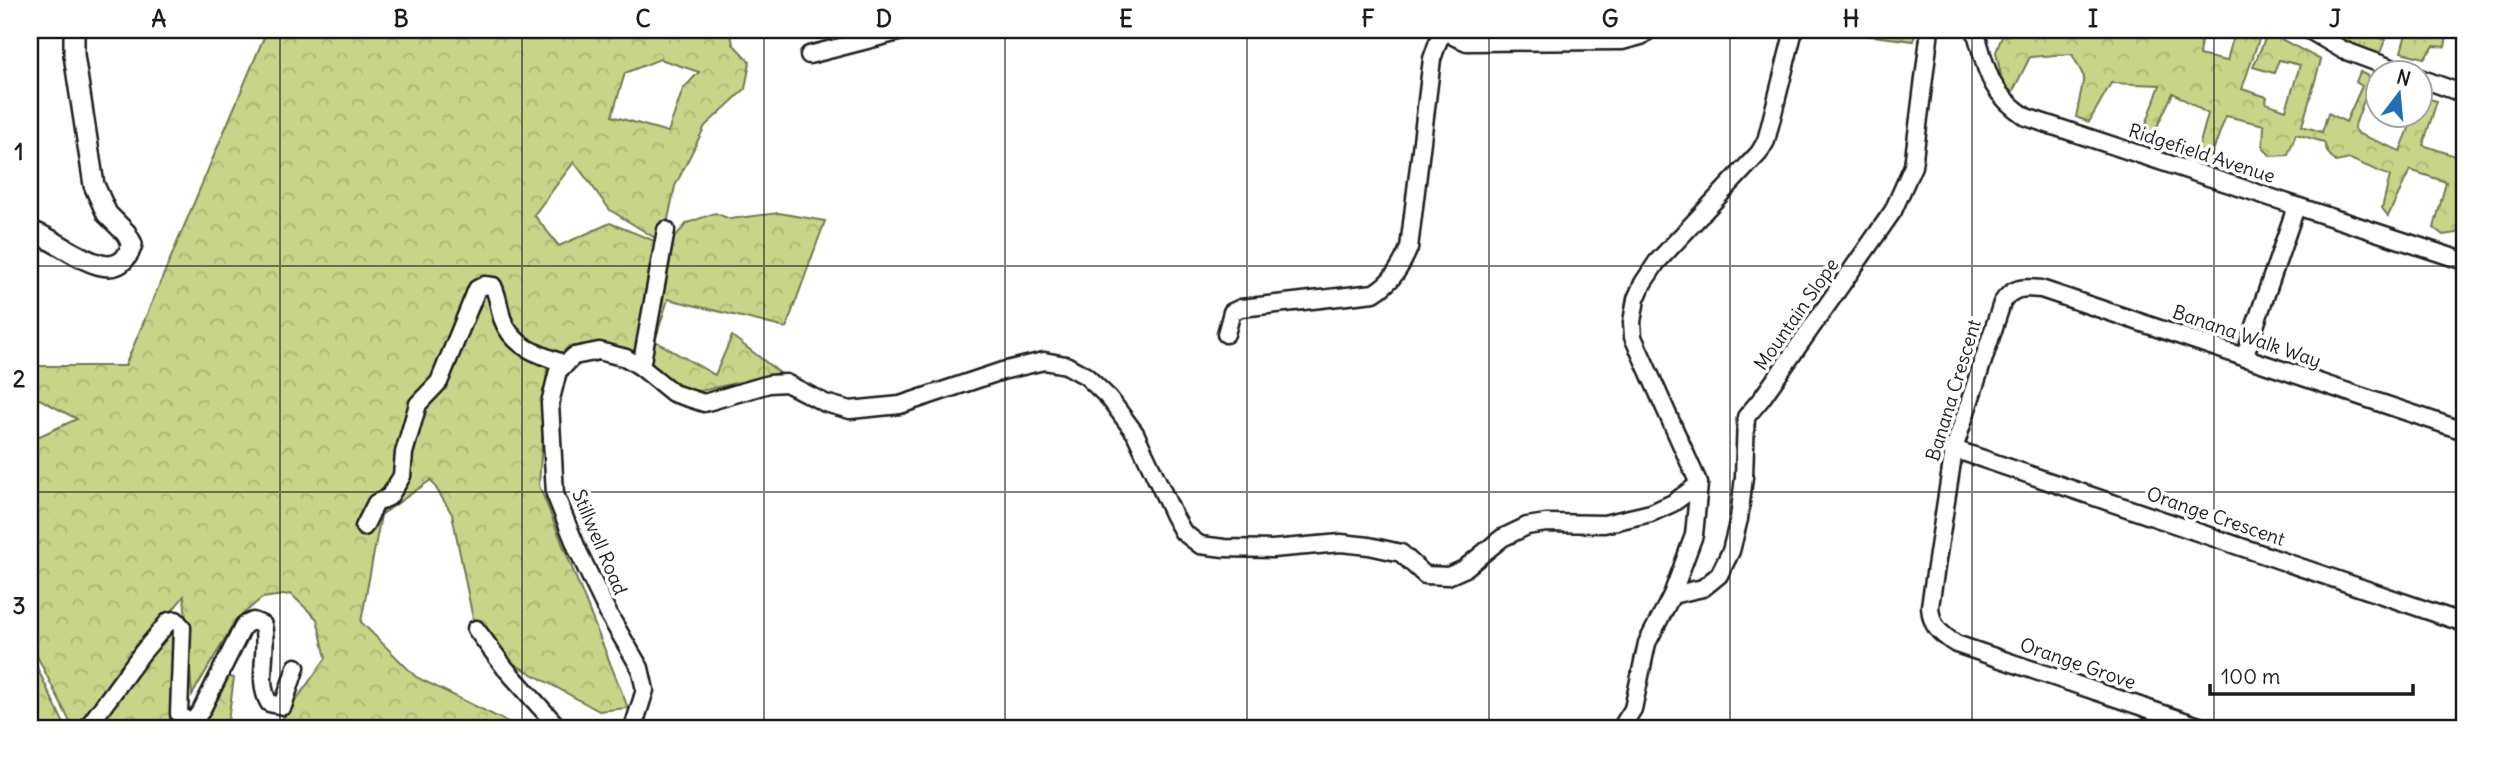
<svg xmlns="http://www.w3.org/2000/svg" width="2494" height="758" font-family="Delius,sans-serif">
<defs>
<pattern id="grass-tufts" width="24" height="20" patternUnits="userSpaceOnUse" patternTransform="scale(1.75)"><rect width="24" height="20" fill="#c8d487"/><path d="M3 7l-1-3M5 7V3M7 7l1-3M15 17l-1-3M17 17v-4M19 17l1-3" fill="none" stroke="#abb574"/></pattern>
<pattern id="forest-crowns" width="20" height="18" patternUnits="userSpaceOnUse" patternTransform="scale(1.75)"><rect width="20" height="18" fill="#c8d487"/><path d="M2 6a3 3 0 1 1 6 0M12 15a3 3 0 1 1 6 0" fill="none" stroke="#abb574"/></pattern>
</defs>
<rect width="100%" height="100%" fill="#fff"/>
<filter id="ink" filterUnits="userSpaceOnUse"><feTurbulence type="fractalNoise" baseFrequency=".0143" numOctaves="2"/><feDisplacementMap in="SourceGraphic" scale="14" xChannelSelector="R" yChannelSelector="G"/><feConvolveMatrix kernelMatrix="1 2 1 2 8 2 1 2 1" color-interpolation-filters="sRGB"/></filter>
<g filter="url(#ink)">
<!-- grass -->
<polygon fill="url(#grass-tufts)" stroke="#727852" stroke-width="2" points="2332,30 2360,30 2385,40 2378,58 2329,38"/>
<!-- forest -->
<g fill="url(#forest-crowns)" stroke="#727852" stroke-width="2" fill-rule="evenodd">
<path d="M267 30H730L733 44 750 62 745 89 705 126 675 186 663 243 610 210 574 162 534 215 559 246 610 223 667 246 687 223 715 213 730 219 779 213 825 221 786 328 668 299 655 341 715 375 732 336 780 373 692 393 629 351 569 346 547 368 539 485 628 708 599 711 478 644 452 514 431 480 381 515 361 622 416 677 520 728H276L326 658 317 619 291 594 262 598 236 620 192 695 184 596 77 728H73L30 642V482L33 439 77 419 30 394V366H125ZM660 59 699 72 683 89 668 132 612 116 625 73Z"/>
<polygon points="1825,30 1914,30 1914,41"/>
<polygon points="2029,30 2139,30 2145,33 2147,30 2189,30 2202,34 2199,55 2227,61 2235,30 2262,30 2242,89 2267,97 2266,103 2286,110 2300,65 2279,60 2274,73 2253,67 2268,32 2321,60 2302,126 2322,132 2328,113 2346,122 2362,86 2356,82 2360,72 2372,78 2354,128 2359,134 2400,151 2414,116 2420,116 2422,97 2437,101 2423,145 2464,159 2464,209 2457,233 2443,235 2434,228 2446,182 2410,170 2388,216 2382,208 2390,176 2350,159 2336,162 2328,153 2324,142 2296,134 2288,155 2271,156 2263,148 2264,125 2226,116 2210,159 2197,154 2208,114 2173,93 2153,135 2143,133 2160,85 2111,83 2089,122 2076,117 2084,77 2072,54 2030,57 2011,95 2003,85 1996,52 2002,36"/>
<polygon points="2407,30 2448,30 2445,47 2434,46 2424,58 2401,52"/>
<polygon points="168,629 175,637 170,728 100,728 118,694"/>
<polygon points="30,653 66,728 30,728"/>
<polygon points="227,676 234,678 228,721 233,728 200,728"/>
</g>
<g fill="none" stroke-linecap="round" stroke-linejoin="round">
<defs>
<g id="minor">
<polyline points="1452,30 1455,37 1467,42 1622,41 1641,36 1649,30"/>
<path d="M1975 30C1988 72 1987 90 2026 117L2464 261"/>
<polyline points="2309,30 2343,50 2408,74"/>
<polyline points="809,55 906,30"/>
<polyline points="2420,78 2464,94"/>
<path d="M1226 334 1232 312 1241 308 1374 293C1392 282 1401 267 1409 248L1432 59 1439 39 1448 30"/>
<polyline points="2244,358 2296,207"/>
<polyline points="641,367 666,230"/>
<polyline points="1954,449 2464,623"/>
<path d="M364 527 376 503 389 497 402 476 404 453 418 404 439 382 477 289 485 285 493 286C498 296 499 307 502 318 512 347 539 355 566 364"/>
<polyline points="1672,595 1703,588 1719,575 1731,551 1739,519 1744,477 1746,417 1762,398 1893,211 1913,166 1930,30"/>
<polyline points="476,629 505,668 559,728"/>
<path d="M87 728 142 653 169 621 176 620 182 627 179 714 186 721 194 720 201 711 244 625 253 621 263 625C269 650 256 681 269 703L283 706 296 667"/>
<polyline points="633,728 645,690 640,668 609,615 578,551 555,494 550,403 558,371 574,356 599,351 626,358 641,367 673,393 704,403 769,384 786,383 825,403 850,410 900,405 1002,371 1044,361 1066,365 1086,376 1109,398 1135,433 1174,516 1183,532 1200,545 1224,548 1272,549 1341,543 1369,546 1401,553 1425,575 1448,576 1464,569 1502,538 1527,526 1546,523 1604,524 1651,513 1673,503 1699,484"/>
<polyline points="1621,728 1633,709 1647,643 1672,595 1694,535 1699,484 1633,337 1632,322 1636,299 1643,283 1657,262 1759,153 1766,141 1794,30"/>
<path d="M2205 728 1956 644C1939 633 1931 626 1930 606L1954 449 2002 303C2012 287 2023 287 2041 289L2464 431"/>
</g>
<path id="major" d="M30 231C60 238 117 297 132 244L126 233 107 214 94 185 74 55V30"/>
</defs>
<!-- minor casing -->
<use href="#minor" stroke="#1c1c1c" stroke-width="21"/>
<!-- major casing -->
<use href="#major" stroke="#1c1c1c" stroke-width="24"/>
<!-- minor -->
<use href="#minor" stroke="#fff" stroke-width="16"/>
<!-- major -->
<use href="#major" stroke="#fff" stroke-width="19"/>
</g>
</g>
<!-- grid -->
<path fill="none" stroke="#1c1c1c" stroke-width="2" stroke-opacity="0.55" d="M280 30V728M522 30V728M764 30V728M1005 30V728M1247 30V728M1489 30V728M1730 30V728M1972 30V728M2214 30V728M30 266H2464M30 492H2464"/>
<g text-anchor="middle" stroke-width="7" stroke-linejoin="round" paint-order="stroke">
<!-- street labels -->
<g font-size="19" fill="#1c1c1c" stroke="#fff">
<text transform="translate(2202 153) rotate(18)" y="7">Ridgefield Avenue</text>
<text transform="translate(1796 314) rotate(-55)" y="7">Mountain Slope</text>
<text transform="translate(2247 336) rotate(19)" y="7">Banana Walk Way</text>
<text transform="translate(1953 390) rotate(-73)" y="7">Banana Crescent</text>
<text transform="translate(2216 516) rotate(19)" y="7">Orange Crescent</text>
<text transform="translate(600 542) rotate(67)" y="7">Stillwell Road</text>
<text transform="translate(2078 663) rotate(19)" y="7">Orange Grove</text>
</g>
</g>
<!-- margin -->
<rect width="2494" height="758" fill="none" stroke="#fff" stroke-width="77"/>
<!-- north arrow -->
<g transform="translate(2399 94) rotate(16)"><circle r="33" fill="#ffffff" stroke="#a4a4a4" stroke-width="2"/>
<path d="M0-5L12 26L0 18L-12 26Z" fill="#1f6fb2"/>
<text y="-10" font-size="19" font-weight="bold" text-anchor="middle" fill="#1c1c1c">N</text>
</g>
<!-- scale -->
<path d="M2210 684v10h203v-10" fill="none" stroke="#1c1c1c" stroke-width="3.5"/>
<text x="2221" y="684" font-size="21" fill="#1c1c1c" stroke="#ffffff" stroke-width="5" paint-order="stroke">100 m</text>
<rect x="38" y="38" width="2418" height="682" fill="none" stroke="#1c1c1c" stroke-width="2.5"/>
<g font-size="23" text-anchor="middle" font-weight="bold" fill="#1c1c1c">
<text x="159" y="27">A</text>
<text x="401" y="27">B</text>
<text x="643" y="27">C</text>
<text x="884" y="27">D</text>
<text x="1126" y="27">E</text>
<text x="1368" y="27">F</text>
<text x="1610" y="27">G</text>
<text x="1851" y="27">H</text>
<text x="2093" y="27">I</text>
<text x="2335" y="27">J</text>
<text x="19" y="160">1</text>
<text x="19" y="387">2</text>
<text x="19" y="614">3</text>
</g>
</svg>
